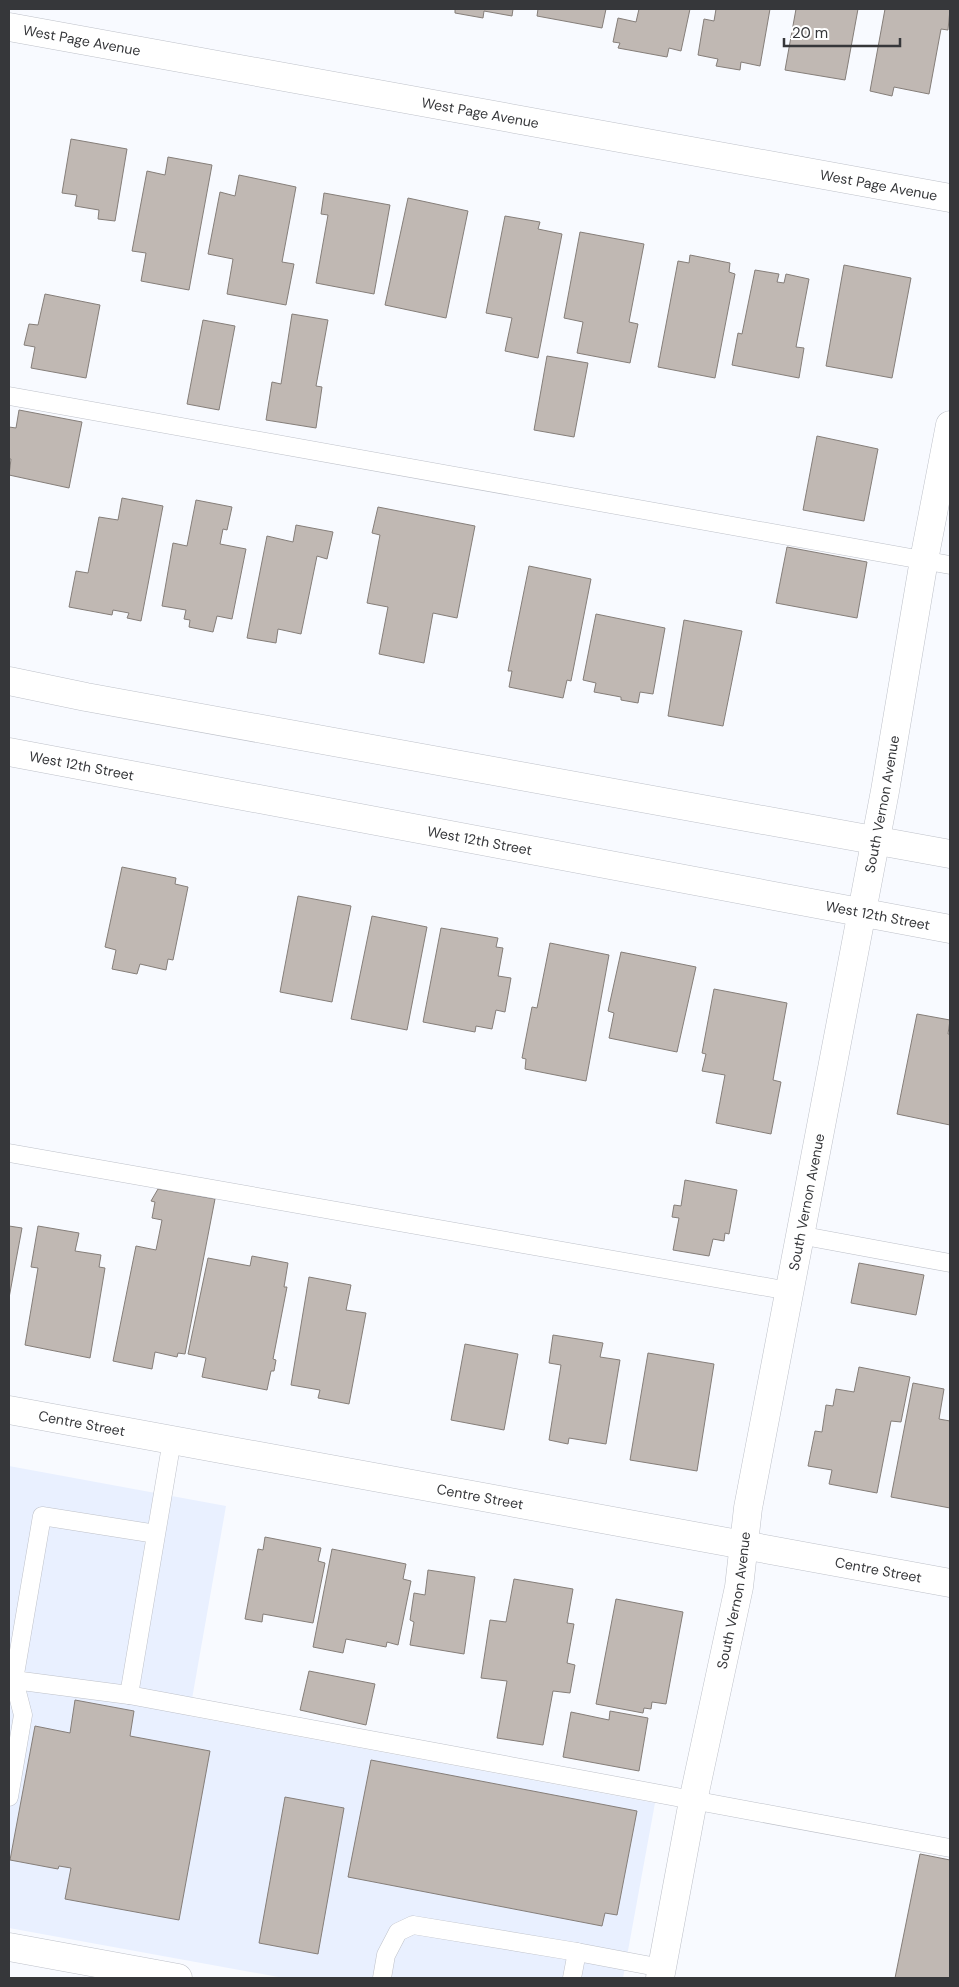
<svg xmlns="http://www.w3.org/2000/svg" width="959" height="1987" font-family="'DM Sans',sans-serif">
<rect width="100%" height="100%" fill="#f8faff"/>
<!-- built -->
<polygon fill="#e9f0ff" points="9,1466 226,1506 189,1716 655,1803 623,1978 284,1978 9,1928"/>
<!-- building -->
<g fill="#c0b8b3" stroke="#857e79">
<polygon points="455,9 513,9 512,16 484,11 483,18 455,13"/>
<polygon points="538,9 606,9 602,28 537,16"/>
<polygon points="639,9 690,9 681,51 669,48 667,57 618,48 620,43 613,42 618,18 636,22"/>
<polygon points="716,9 770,9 760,66 741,62 740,70 716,66 718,59 698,55 704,19 714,21"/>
<polygon points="796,9 858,9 845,80 785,70"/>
<polygon points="885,9 950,9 948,30 941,29 929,94 894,87 892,96 870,91"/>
<polygon points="71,139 127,149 115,221 98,219 99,210 75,206 77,195 62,193"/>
<polygon points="168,157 212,165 189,290 141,281 146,253 132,251 147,171 165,175"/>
<polygon points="239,175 296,187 282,262 294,264 286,305 227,294 233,259 208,254 220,192 235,196"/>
<polygon points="324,193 390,205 374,294 316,283 328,215 321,214"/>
<polygon points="408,198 468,211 446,318 385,305"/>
<polygon points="505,216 540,222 538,229 562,234 538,358 505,351 512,318 486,313"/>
<polygon points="580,232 644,244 629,322 638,324 630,363 577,353 583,322 564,318"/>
<polygon points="690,255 730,263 729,272 735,274 715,378 658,367 678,261 689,263"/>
<polygon points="844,265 911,278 892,378 826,366"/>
<polygon points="755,270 779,274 777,282 784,283 786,274 809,279 796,347 804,348 799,378 732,365 738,333 742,334"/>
<polygon points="45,294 100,305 86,378 31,368 35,347 24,345 29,324 38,325"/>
<polygon points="292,314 328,320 316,386 322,387 316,428 266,420 272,382 281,384"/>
<polygon points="203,320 235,326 219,410 187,404"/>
<polygon points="547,356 588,363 574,437 534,430"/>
<polygon points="19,410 82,422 69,488 9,475 11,459 9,459 9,427 16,428"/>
<polygon points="817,436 878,449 864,521 803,510"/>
<polygon points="122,498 163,506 141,621 127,618 129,613 113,610 112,615 69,607 76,571 88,573 99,517 118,520"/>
<polygon points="196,500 232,507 227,530 223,529 220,544 246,549 232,619 217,616 213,632 189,627 190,620 184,619 186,610 162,606 173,543 187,546"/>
<polygon points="378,507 475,526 457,618 433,613 424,663 379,654 388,607 367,603 380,535 372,533"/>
<polygon points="296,525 333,532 327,559 317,556 301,634 278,629 276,643 247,638 267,536 293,542"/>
<polygon points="787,547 867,562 857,618 776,603"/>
<polygon points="529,566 591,579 571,681 567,680 563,698 509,687 512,671 508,671"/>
<polygon points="596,614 665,628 653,694 640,692 638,703 621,700 621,697 594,692 596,683 583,680"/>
<polygon points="684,620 742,631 723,726 668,716"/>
<polygon points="122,867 176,878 175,884 188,887 173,960 168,959 166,970 140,964 137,974 112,969 116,950 105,947"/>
<polygon points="298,896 351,906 332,1002 280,992"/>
<polygon points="372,916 427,927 407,1030 351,1019"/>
<polygon points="441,928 498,938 496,947 503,948 498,976 511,978 505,1012 496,1010 492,1029 476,1026 475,1032 423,1022"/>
<polygon points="550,943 609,955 586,1081 525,1069 526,1059 522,1058 532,1007 537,1008"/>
<polygon points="621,952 696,967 677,1052 609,1038 614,1013 608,1011"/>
<polygon points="714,989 787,1003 773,1080 781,1082 771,1134 716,1123 725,1075 702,1071 706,1054 702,1053"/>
<polygon points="917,1014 950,1020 948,1034 950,1034 950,1125 897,1114"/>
<polygon points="685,1180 737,1190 729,1234 725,1233 724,1241 713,1239 709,1256 673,1250 679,1218 672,1217 674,1205 681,1206"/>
<polygon points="158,1189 215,1199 185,1354 178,1353 177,1357 155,1352 152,1369 113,1361 136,1246 156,1250 162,1220 152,1218 155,1202 151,1201"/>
<polygon points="9,1226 22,1228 9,1298"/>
<polygon points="38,1226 79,1233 75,1251 101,1255 99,1267 105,1268 90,1358 25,1345 38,1268 31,1267"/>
<polygon points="252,1256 288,1263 284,1287 287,1287 273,1359 276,1360 274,1371 271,1371 267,1390 202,1377 206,1358 188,1354 208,1258 250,1266"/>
<polygon points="859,1263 924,1275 916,1315 851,1303"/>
<polygon points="309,1277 351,1285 346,1310 366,1313 349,1404 318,1398 320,1390 291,1385"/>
<polygon points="553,1335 603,1343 600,1357 620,1360 606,1444 569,1438 568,1444 549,1440 561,1365 549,1363"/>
<polygon points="465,1344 518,1354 504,1430 451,1420"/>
<polygon points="648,1353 714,1364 697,1471 630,1460"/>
<polygon points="859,1367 910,1377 901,1422 891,1421 877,1493 829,1484 832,1470 808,1466 815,1431 822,1432 826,1405 833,1406 836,1389 854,1392"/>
<polygon points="913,1383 944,1389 939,1419 950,1421 950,1508 891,1497"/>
<polygon points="265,1537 321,1548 318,1561 325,1563 313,1623 263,1614 262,1622 245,1619 258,1549 263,1550"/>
<polygon points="332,1549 406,1564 403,1579 411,1581 398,1645 387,1642 386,1647 346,1639 343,1653 313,1647"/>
<polygon points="428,1570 475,1577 464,1654 410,1645 414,1622 410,1620 414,1593 425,1595"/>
<polygon points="514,1579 573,1589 567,1623 574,1624 567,1663 575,1665 570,1693 553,1691 543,1745 497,1738 507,1681 481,1678 490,1620 506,1622"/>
<polygon points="616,1599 683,1612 666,1704 652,1702 651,1709 644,1708 643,1713 596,1704"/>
<polygon points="309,1671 375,1684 366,1725 300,1710"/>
<polygon points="75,1700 134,1711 130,1736 210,1751 179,1920 65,1899 71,1868 59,1866 58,1869 10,1860 35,1726 70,1733"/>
<polygon points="610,1711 648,1718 639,1771 563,1757 571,1712 609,1720"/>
<polygon points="371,1760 637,1811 617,1915 605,1913 602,1926 348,1877"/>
<polygon points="285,1797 344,1808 318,1954 259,1943"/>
<polygon points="920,1854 950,1860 950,1978 895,1978"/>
</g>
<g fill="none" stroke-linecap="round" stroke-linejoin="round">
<defs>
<g id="lane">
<polyline points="9,396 950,565"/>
<polyline points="9,1153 789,1291"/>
<polyline points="799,1235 950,1263"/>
<polyline points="156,1534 42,1516 14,1680 129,1695 172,1440"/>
<polyline points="9,1679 14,1680 23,1715 9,1797"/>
<polyline points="129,1695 950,1848"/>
<polyline points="577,1952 662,1968"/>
<polyline points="382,1978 386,1955 398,1932 413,1925 577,1952 572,1978"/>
</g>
<g id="street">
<path id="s1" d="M9 27 950 198"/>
<path id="s2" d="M9 1410 950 1583"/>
<path id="s3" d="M660 1978 693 1801 739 1587 748 1508 885 791 924 560 950 425"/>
</g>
<g id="secondary">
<polyline points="9,681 86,697 950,854"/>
<path id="s4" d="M9 752 950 929"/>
<polyline points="9,1947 178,1978"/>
</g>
</defs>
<!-- lane casing -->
<use href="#lane" stroke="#bec1c9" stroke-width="19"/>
<!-- street casing -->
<use href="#street" stroke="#bec1c9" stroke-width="29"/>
<!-- secondary casing -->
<use href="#secondary" stroke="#bec1c9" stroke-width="29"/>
<!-- lane -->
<use href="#lane" stroke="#fff" stroke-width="18"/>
<!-- street -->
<use href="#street" stroke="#fff" stroke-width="28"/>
<!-- secondary -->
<use href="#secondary" stroke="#fff" stroke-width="28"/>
</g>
<g text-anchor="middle" stroke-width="4.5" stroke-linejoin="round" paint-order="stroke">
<!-- street labels -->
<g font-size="14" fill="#36373a" stroke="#fff">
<text dy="5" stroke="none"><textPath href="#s1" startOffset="74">West Page Avenue</textPath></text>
<text dy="5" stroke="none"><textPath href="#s1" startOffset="479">West Page Avenue</textPath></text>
<text dy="5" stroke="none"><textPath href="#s1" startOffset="884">West Page Avenue</textPath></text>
<text dy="5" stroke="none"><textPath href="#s4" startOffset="74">West 12th Street</textPath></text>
<text dy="5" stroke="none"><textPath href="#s3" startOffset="1195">South Vernon Avenue</textPath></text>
<text dy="5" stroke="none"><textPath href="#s4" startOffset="479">West 12th Street</textPath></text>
<text dy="5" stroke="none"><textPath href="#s4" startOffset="884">West 12th Street</textPath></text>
<text dy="5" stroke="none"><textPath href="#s3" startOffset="790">South Vernon Avenue</textPath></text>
<text dy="5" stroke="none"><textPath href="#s2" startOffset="74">Centre Street</textPath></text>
<text dy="5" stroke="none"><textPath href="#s2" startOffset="479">Centre Street</textPath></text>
<text dy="5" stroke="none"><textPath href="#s2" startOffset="884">Centre Street</textPath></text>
<text dy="5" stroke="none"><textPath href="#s3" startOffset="385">South Vernon Avenue</textPath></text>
</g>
</g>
<!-- border -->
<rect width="959" height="1987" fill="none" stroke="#36373a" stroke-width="20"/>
<!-- scale -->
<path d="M784 38v8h116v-8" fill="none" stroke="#36373a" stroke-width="2.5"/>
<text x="792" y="38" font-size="15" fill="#36373a" stroke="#ffffff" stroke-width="4" paint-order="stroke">20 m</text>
</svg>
